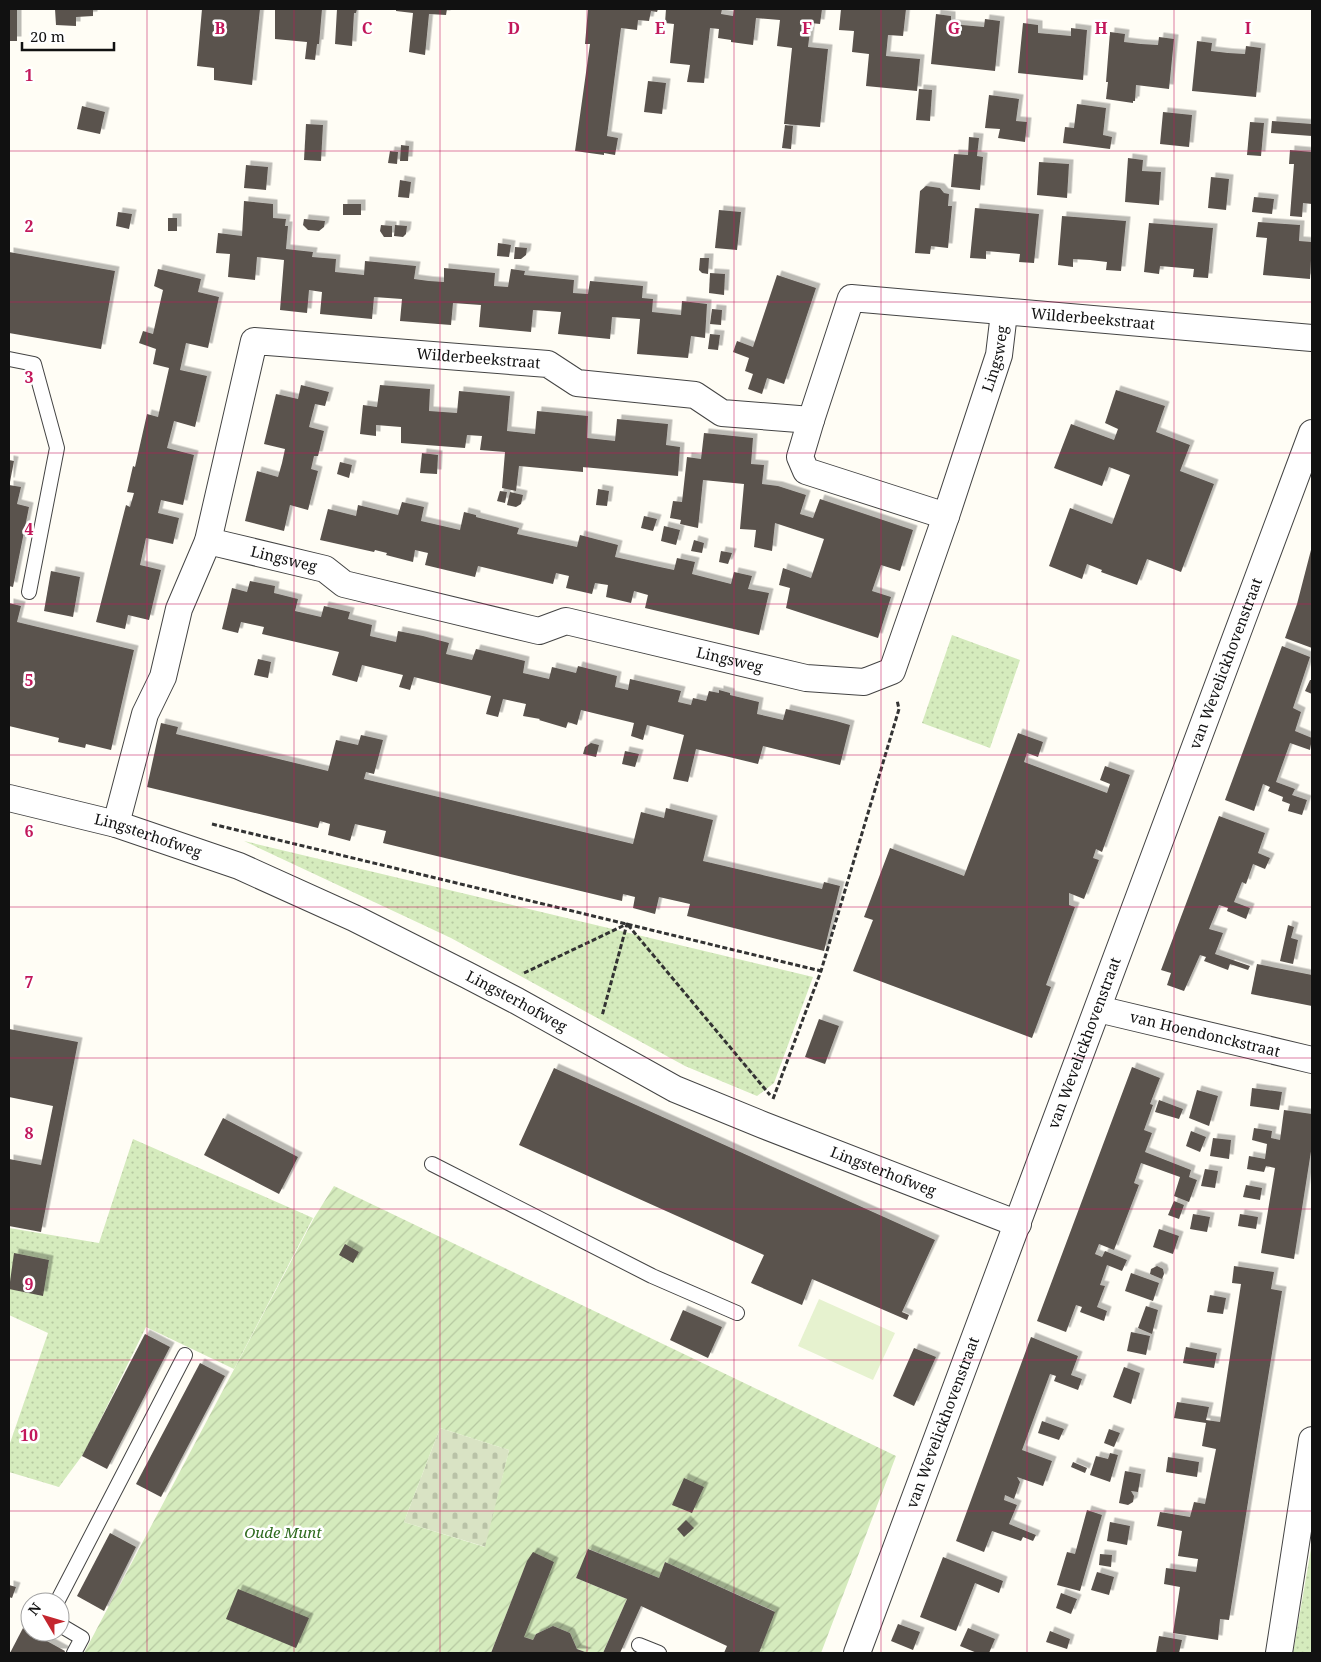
<svg xmlns="http://www.w3.org/2000/svg" width="1321" height="1662" font-family="'Noto Serif',serif">
<defs>
<pattern id="grass-dots" width="8" height="8" patternUnits="userSpaceOnUse" patternTransform="scale(1.25)"><rect width="8" height="8" fill="#d5ebbd"/><path d="M2 2h.1M6 6h.1" fill="none" stroke="#b6c8a1" stroke-width="1.8" stroke-linecap="round"/></pattern>
<pattern id="cemetery-stones" width="16" height="16" patternUnits="userSpaceOnUse" patternTransform="scale(1.25)"><rect width="16" height="16" fill="#d9e3c4"/><path d="M2 7V4a2 2 0 0 1 4 0v3zM10 15v-3a2 2 0 0 1 4 0v3z" fill="#b9c2a7"/></pattern>
<pattern id="garden-furrows" width="10" height="10" patternUnits="userSpaceOnUse" patternTransform="scale(1.25)"><rect width="10" height="10" fill="#d5ebbd"/><path d="M-1 1l2-2M0 10L10 0M9 11l2-2" fill="none" stroke="#b6c8a1"/></pattern>
<filter id="shadow"><feDropShadow dx="4.5" dy="-4.5" stdDeviation="0" flood-color="#0004"/></filter>
</defs>
<rect width="100%" height="100%" fill="#fffdf5"/>
<!-- grass -->
<g fill="url(#grass-dots)">
<polygon points="952,635 1020,660 990,748 922,723"/>
<polygon points="244,841 813,977 774,1083 757,1096 685,1066 451,938"/>
<polygon points="133,1139 313,1218 234,1369 146,1327 84,1453 59,1487 9,1472 9,1446 48,1333 9,1315 9,1228 99,1243"/>
<polygon points="1312,1543 1312,1653 1293,1653"/>
</g>
<!-- cemetery -->
<polygon fill="url(#cemetery-stones)" points="440,1428 509,1450 486,1547 404,1522"/>
<!-- garden -->
<path fill="url(#garden-furrows)" fill-rule="evenodd" d="M334 1186 896 1456 821 1653H759L774 1611 665 1562 659 1578 589 1549 576 1578 627 1599 603 1653H588L577 1649 570 1633 553 1626 536 1634 533 1640 524 1637 527 1562 491 1653H84L314 1218ZM440 1428 509 1450 485 1547 404 1522Z"/>
<!-- pitch -->
<polygon fill="#e6f2cf" points="819,1299 895,1333 873,1380 798,1346"/>
<!-- building -->
<g fill="#5a524d" filter="url(#shadow)">
<rect x="9" y="9" width="8" height="32"/>
<polygon points="55,9 93,9 93,16 76,17 76,26 56,25"/>
<polygon points="202,9 260,9 252,85 214,80 214,68 197,66"/>
<polygon points="275,9 322,9 319,44 317,44 315,60 305,59 307,42 275,39"/>
<polygon points="337,9 357,9 356,13 354,13 352,46 335,44"/>
<polygon points="396,9 447,9 446,15 429,14 425,55 409,52 413,13 396,11"/>
<polygon points="588,9 658,9 657,12 651,11 649,21 638,20 637,30 621,28 607,136 618,138 615,155 604,153 604,155 575,151 590,44 585,44"/>
<polygon points="666,9 722,9 721,14 733,16 734,9 822,9 820,24 811,23 808,47 828,49 820,127 784,124 792,48 777,46 780,20 756,18 753,45 731,42 731,40 718,38 719,29 710,28 704,83 687,82 690,65 670,63 674,24 665,23"/>
<polygon points="841,9 906,9 903,36 888,35 886,56 920,59 917,91 866,86 869,54 852,52 854,31 839,30"/>
<polygon points="936,14 951,16 951,24 984,27 985,19 1000,21 995,71 931,64"/>
<polygon points="1023,23 1038,25 1038,33 1071,36 1071,28 1087,30 1083,80 1018,73"/>
<polygon points="1110,32 1125,34 1124,42 1141,44 1158,45 1159,37 1174,39 1169,89 1136,85 1135,101 1133,101 1133,103 1106,99 1108,82 1106,82"/>
<polygon points="1197,41 1212,43 1211,51 1228,53 1245,54 1246,46 1261,48 1256,97 1192,91"/>
<polygon points="648,81 666,83 662,114 644,112"/>
<polygon points="919,89 932,90 930,121 916,120"/>
<polygon points="989,95 1019,99 1016,121 1027,122 1025,142 998,138 1000,129 985,128"/>
<polygon points="1077,104 1106,108 1103,135 1112,137 1110,149 1063,143 1065,127 1074,128"/>
<polygon points="82,106 105,112 100,134 77,129"/>
<polygon points="1163,112 1192,115 1189,147 1160,144"/>
<polygon points="1272,121 1312,124 1312,136 1271,133"/>
<polygon points="1250,122 1264,123 1261,156 1247,155"/>
<polygon points="306,124 323,125 321,161 304,160"/>
<polygon points="785,125 793,126 791,149 782,148"/>
<polygon points="969,137 979,138 977,156 983,157 980,190 951,187 954,154 968,155"/>
<polygon points="401,145 409,146 408,161 400,161"/>
<polygon points="1290,150 1312,152 1312,204 1303,203 1302,217 1290,216 1294,164 1289,164"/>
<polygon points="390,151 398,152 397,164 388,163"/>
<polygon points="1128,158 1143,160 1142,171 1161,172 1159,205 1125,202"/>
<polygon points="1039,162 1069,164 1067,198 1037,195"/>
<polygon points="246,165 268,167 266,190 244,188"/>
<polygon points="1211,177 1229,179 1226,210 1208,208"/>
<polygon points="400,180 411,182 409,198 398,197"/>
<polygon points="926,186 940,188 944,193 949,194 948,206 952,206 948,248 931,246 930,254 915,253 920,191"/>
<polygon points="1254,197 1274,199 1272,214 1252,212"/>
<polygon points="244,201 273,204 273,218 286,219 285,226 288,226 286,249 313,252 312,257 336,259 335,272 364,275 365,261 416,266 414,279 429,281 444,282 444,268 495,273 494,286 508,287 511,269 525,271 524,275 574,280 573,293 588,294 590,281 643,286 642,298 653,299 652,312 681,315 682,301 707,304 705,338 691,336 688,358 637,354 640,319 612,317 610,339 558,334 561,312 533,310 531,332 479,327 481,305 453,303 451,325 400,321 402,299 374,297 372,319 320,314 322,292 309,290 307,313 280,310 284,260 257,257 255,280 228,277 230,254 216,253 218,233 242,236"/>
<rect x="343" y="204" width="18" height="11"/>
<polygon points="975,208 1039,214 1034,263 1019,262 1020,254 986,251 986,259 970,258"/>
<polygon points="719,210 741,212 737,250 715,248"/>
<polygon points="118,212 132,214 129,229 116,226"/>
<polygon points="1062,216 1126,221 1121,271 1106,270 1107,262 1090,260 1073,259 1073,267 1058,265"/>
<rect x="168" y="218" width="9" height="13"/>
<polygon points="304,219 325,221 324,227 319,231 308,230 303,225"/>
<polygon points="1258,222 1300,225 1299,241 1312,242 1310,279 1263,275 1267,238 1256,237"/>
<polygon points="1149,223 1213,228 1208,278 1193,277 1194,269 1160,266 1159,274 1144,272"/>
<polygon points="381,225 392,226 392,237 384,237 380,231"/>
<polygon points="395,225 407,226 406,234 403,237 394,236"/>
<polygon points="498,243 511,245 509,257 497,256"/>
<polygon points="515,247 527,248 526,255 521,259 514,259"/>
<polygon points="9,252 115,271 101,349 9,333"/>
<polygon points="700,258 709,258 708,274 702,273 699,270"/>
<polygon points="158,269 201,279 198,292 219,297 208,348 186,343 180,370 207,376 195,427 174,421 167,448 194,455 183,505 161,500 158,513 179,518 173,544 146,538 140,565 161,570 149,620 128,615 125,629 96,622 126,505 130,507 134,493 127,492 133,466 135,467 147,414 158,417 169,368 153,364 156,349 139,343 143,331 153,334 163,290 154,286"/>
<polygon points="710,273 725,274 724,295 709,293"/>
<polygon points="777,275 816,288 784,384 767,378 762,394 748,389 753,374 745,371 749,358 733,352 737,341 753,347"/>
<polygon points="712,309 722,310 721,325 710,324"/>
<polygon points="710,334 720,335 718,350 708,349"/>
<polygon points="301,385 329,392 325,406 315,404 309,427 324,431 318,456 314,456 311,469 318,471 308,510 290,505 284,531 245,521 257,471 278,477 282,463 285,449 264,444 276,394 298,399"/>
<polygon points="380,385 430,389 429,411 457,413 459,391 510,396 507,431 535,434 537,411 588,416 587,438 615,441 617,419 668,424 666,445 680,447 678,476 583,467 583,472 519,466 516,491 502,488 505,452 480,450 482,436 467,435 465,448 401,443 401,427 376,425 376,436 360,434 363,405 377,407"/>
<polygon points="1116,390 1165,406 1156,432 1190,445 1180,471 1214,484 1181,572 1147,559 1137,585 1101,572 1102,570 1087,564 1082,579 1049,566 1070,508 1112,524 1130,475 1109,467 1102,486 1054,468 1071,424 1114,440 1118,429 1105,423"/>
<polygon points="704,433 753,438 751,464 764,465 762,484 778,486 806,495 800,514 813,518 820,499 913,530 900,571 881,565 872,591 891,597 878,638 786,608 790,588 779,585 783,568 811,578 824,539 775,523 772,551 754,547 756,530 740,529 744,484 703,480 698,528 680,524 681,520 670,518 673,501 682,502 687,457 701,459"/>
<polygon points="422,453 438,455 437,474 420,473"/>
<polygon points="9,460 14,461 10,482 9,482"/>
<polygon points="340,462 352,465 349,478 337,474"/>
<polygon points="9,485 21,487 17,504 29,507 13,587 9,586"/>
<polygon points="598,489 609,491 607,506 596,505"/>
<polygon points="500,491 507,492 505,503 497,501"/>
<polygon points="510,492 523,495 521,504 516,507 507,505"/>
<polygon points="402,502 424,507 421,521 460,530 464,512 476,515 476,517 519,528 517,534 577,547 580,535 618,545 615,557 655,566 674,570 677,558 695,562 692,574 731,584 734,572 752,576 748,589 769,593 759,635 645,608 648,595 634,591 631,603 606,597 608,585 595,583 592,594 566,588 569,576 556,573 553,584 478,566 475,577 425,565 428,553 415,550 413,562 386,555 387,553 375,550 374,552 320,540 328,509 356,516 358,505 398,515"/>
<polygon points="644,516 657,519 653,531 641,528"/>
<polygon points="664,526 680,530 676,545 661,541"/>
<polygon points="694,540 704,543 702,553 691,551"/>
<polygon points="1312,546 1312,648 1285,638 1297,604"/>
<polygon points="721,551 732,553 728,564 719,562"/>
<polygon points="51,571 80,577 73,617 44,611"/>
<polygon points="250,581 275,586 274,593 298,599 295,611 321,617 324,606 350,612 348,619 372,625 370,636 396,642 398,631 423,636 449,643 446,654 472,660 476,649 525,661 523,673 549,679 552,667 576,673 578,666 617,676 615,687 628,690 630,679 681,691 678,702 691,705 693,698 706,701 709,691 719,693 719,690 730,693 730,695 759,702 757,714 783,720 786,709 836,721 850,725 840,765 763,746 758,764 696,749 688,782 673,779 684,735 647,725 643,740 631,736 634,723 581,710 577,725 568,722 566,728 539,720 540,719 523,716 526,704 503,699 498,717 486,714 491,696 414,677 410,690 399,687 403,675 362,665 357,682 332,675 339,652 262,634 264,627 241,622 238,633 222,629 232,588 247,592"/>
<polygon points="9,603 21,606 17,622 134,650 111,750 86,744 85,748 58,742 59,738 9,726"/>
<polygon points="1282,646 1310,657 1293,708 1301,712 1295,731 1312,738 1310,750 1290,743 1276,782 1295,789 1292,795 1307,800 1302,815 1288,811 1290,804 1282,801 1283,797 1268,791 1270,787 1263,784 1254,811 1225,800"/>
<polygon points="258,659 271,662 268,678 254,675"/>
<polygon points="1310,680 1312,680 1312,694 1305,691"/>
<polygon points="161,723 178,727 176,734 328,771 336,740 358,745 361,735 383,740 374,774 366,772 364,779 633,844 641,812 664,818 666,808 713,820 703,861 822,889 824,882 840,886 824,951 687,916 690,904 659,897 655,914 633,908 635,897 623,894 622,901 383,843 386,831 355,824 350,841 328,835 330,824 320,821 318,828 147,787"/>
<polygon points="1018,733 1043,742 1038,757 1027,753 1024,762 1107,793 1110,784 1100,780 1105,766 1130,775 1102,852 1096,849 1093,858 1099,860 1084,899 1069,893 1069,905 1075,907 1046,985 1051,987 1032,1038 853,971 873,920 864,917 890,848 964,876"/>
<polygon points="591,743 599,745 596,757 583,754 585,747"/>
<polygon points="625,751 639,754 635,767 622,764"/>
<polygon points="1219,816 1265,833 1258,853 1270,858 1265,869 1253,864 1246,884 1242,882 1234,902 1250,908 1246,919 1227,911 1228,908 1219,905 1209,929 1223,933 1215,954 1250,966 1248,970 1230,964 1228,970 1204,961 1206,957 1200,955 1184,991 1167,985 1171,973 1161,970"/>
<polygon points="1288,925 1294,927 1291,938 1298,940 1293,964 1280,961"/>
<polygon points="1257,964 1312,975 1312,1006 1251,994"/>
<polygon points="819,1019 839,1026 825,1064 805,1057"/>
<polygon points="9,1029 78,1042 41,1232 9,1226 9,1159 41,1165 53,1106 9,1097"/>
<polygon points="1132,1067 1160,1078 1150,1104 1153,1105 1144,1130 1152,1133 1145,1152 1191,1170 1189,1177 1197,1180 1189,1202 1174,1196 1180,1177 1141,1163 1134,1183 1139,1185 1114,1250 1099,1244 1095,1254 1102,1257 1105,1251 1127,1260 1122,1271 1107,1265 1100,1285 1105,1286 1097,1307 1107,1311 1104,1321 1080,1312 1082,1307 1076,1305 1066,1332 1037,1321"/>
<polygon points="554,1068 935,1240 902,1312 909,1315 907,1320 812,1279 802,1305 751,1283 764,1255 519,1145"/>
<polygon points="1252,1088 1282,1092 1279,1110 1250,1106"/>
<polygon points="1197,1090 1218,1096 1209,1126 1189,1118"/>
<polygon points="1159,1100 1183,1109 1179,1119 1155,1112"/>
<polygon points="1284,1110 1312,1114 1312,1145 1294,1259 1261,1253 1275,1168 1266,1166 1264,1172 1247,1169 1249,1156 1265,1159 1267,1144 1252,1140 1254,1128 1272,1131 1271,1138 1280,1140"/>
<polygon points="223,1118 298,1157 279,1194 204,1155"/>
<polygon points="1191,1131 1206,1137 1200,1152 1186,1146"/>
<polygon points="1213,1138 1231,1140 1229,1159 1210,1156"/>
<polygon points="1205,1169 1218,1171 1215,1188 1201,1186"/>
<polygon points="1246,1185 1262,1188 1260,1200 1243,1197"/>
<polygon points="1174,1201 1184,1205 1179,1219 1168,1215"/>
<polygon points="1193,1214 1210,1217 1207,1232 1190,1229"/>
<polygon points="1240,1214 1258,1217 1256,1229 1238,1226"/>
<polygon points="1159,1229 1179,1236 1173,1254 1153,1247"/>
<polygon points="345,1244 359,1252 353,1263 339,1255"/>
<polygon points="14,1253 49,1260 43,1296 9,1289"/>
<polygon points="1157,1266 1163,1269 1164,1274 1162,1279 1150,1274 1151,1269"/>
<polygon points="1234,1266 1274,1272 1271,1289 1282,1291 1229,1620 1220,1619 1218,1640 1173,1633 1180,1587 1164,1584 1166,1568 1196,1572 1198,1559 1178,1556 1182,1531 1157,1526 1160,1512 1190,1517 1194,1502 1205,1504 1216,1449 1202,1446 1206,1423 1174,1418 1177,1402 1209,1407 1206,1420 1220,1422 1241,1284 1232,1283"/>
<polygon points="1131,1273 1159,1283 1153,1301 1125,1291"/>
<polygon points="1210,1295 1226,1298 1223,1314 1207,1312"/>
<polygon points="1146,1306 1158,1310 1152,1334 1138,1328"/>
<polygon points="683,1310 722,1327 708,1358 670,1340"/>
<polygon points="1131,1332 1150,1336 1146,1355 1127,1351"/>
<polygon points="145,1334 170,1347 107,1469 82,1456"/>
<polygon points="1031,1337 1078,1356 1071,1375 1082,1379 1078,1390 1054,1381 1056,1376 1050,1374 1022,1450 1052,1461 1043,1486 1017,1477 1020,1482 1014,1499 1005,1495 1004,1500 1017,1505 1009,1524 1036,1535 1033,1541 1023,1537 1021,1541 992,1531 984,1552 956,1541"/>
<polygon points="1186,1347 1217,1353 1214,1368 1183,1363"/>
<polygon points="914,1348 936,1357 914,1406 893,1396"/>
<polygon points="200,1363 225,1376 161,1497 136,1484"/>
<polygon points="1124,1367 1140,1373 1131,1404 1113,1397"/>
<polygon points="1042,1421 1064,1429 1059,1440 1038,1433"/>
<polygon points="1109,1429 1120,1433 1114,1447 1104,1443"/>
<polygon points="1110,1453 1118,1455 1110,1482 1090,1475 1096,1456 1108,1459"/>
<polygon points="1168,1457 1199,1462 1197,1477 1166,1472"/>
<polygon points="1073,1462 1087,1468 1085,1473 1071,1467"/>
<polygon points="1125,1471 1141,1474 1138,1492 1131,1491 1134,1496 1133,1502 1128,1505 1119,1503"/>
<polygon points="684,1478 704,1487 692,1513 672,1505"/>
<polygon points="1087,1510 1102,1515 1080,1591 1057,1585 1067,1552 1075,1554"/>
<polygon points="686,1520 694,1528 684,1537 677,1529"/>
<polygon points="1110,1522 1130,1526 1127,1545 1107,1541"/>
<polygon points="110,1533 136,1547 104,1611 77,1596"/>
<polygon points="588,1549 659,1578 665,1562 775,1612 759,1653 724,1653 727,1646 641,1606 620,1653 603,1653 627,1599 576,1578"/>
<polygon points="533,1552 554,1562 524,1637 533,1640 536,1634 553,1626 570,1633 577,1649 588,1653 491,1653 527,1561"/>
<polygon points="1100,1554 1112,1555 1111,1567 1099,1565"/>
<polygon points="943,1557 1003,1581 999,1593 975,1583 956,1631 920,1617"/>
<polygon points="1097,1572 1114,1577 1109,1595 1091,1590"/>
<polygon points="9,1585 16,1587 12,1598 9,1597"/>
<polygon points="238,1589 309,1618 296,1648 226,1619"/>
<polygon points="1061,1593 1077,1599 1071,1614 1056,1608"/>
<polygon points="898,1624 920,1632 913,1650 891,1641"/>
<polygon points="23,1628 65,1651 64,1653 10,1653"/>
<polygon points="968,1628 995,1639 989,1653 977,1653 960,1646"/>
<polygon points="1050,1631 1070,1639 1067,1649 1046,1642"/>
<polygon points="1159,1636 1182,1640 1179,1653 1156,1653"/>
</g>
<g fill="none" stroke-linecap="round" stroke-linejoin="round">
<defs>
<g id="service">
<polyline points="9,359 34,364 57,448 29,592"/>
<polyline points="432,1164 652,1276 737,1313"/>
<polyline points="57,1602 185,1355"/>
<polyline points="60,1625 82,1638 74,1653"/>
<polyline points="639,1645 659,1653"/>
</g>
<g id="minor">
<polyline points="811,420 800,457 806,471 946,516"/>
<path id="s1" d="M208 541 325 569 344 584 539 631 566 621 806 678 864 682 892 671 946 516 999 355 1004 313"/>
<path id="s2" d="M9 798 116 824 239 866 354 918 467 975 517 1001 675 1089 763 1125 1018 1224"/>
<path id="s3" d="M116 824 145 714 163 677 179 609 208 541 254 341 548 364 577 383 695 395 722 413 811 420 851 298 1312 338"/>
<path id="s4" d="M1098 1009 1312 1060"/>
<path id="s5" d="M857 1653 1312 433"/>
<polyline points="1279,1653 1312,1440"/>
</g>
</defs>
<!-- service casing -->
<use href="#service" stroke="#444" stroke-width="16"/>
<!-- minor casing -->
<use href="#minor" stroke="#444" stroke-width="28"/>
<!-- path -->
<g stroke="#333" stroke-width="3" stroke-dasharray="5 2.5" stroke-linecap="butt">
<polyline points="212,824 821,971"/>
<polyline points="628,925 770,1095"/>
<polyline points="524,973 627,924 602,1016"/>
<polyline points="773,1099 821,971 899,709 897,700"/>
</g>
<!-- service -->
<use href="#service" stroke="#fff" stroke-width="14"/>
<!-- minor -->
<use href="#minor" stroke="#fff" stroke-width="26"/>
</g>
<!-- grid -->
<path fill="none" stroke="#c2185b" stroke-width="1" stroke-opacity="0.55" d="M147 9V1653M294 9V1653M440 9V1653M587 9V1653M734 9V1653M881 9V1653M1027 9V1653M1174 9V1653M9 151H1312M9 302H1312M9 453H1312M9 604H1312M9 755H1312M9 907H1312M9 1058H1312M9 1209H1312M9 1360H1312M9 1511H1312"/>
<g text-anchor="middle" stroke-width="5" stroke-linejoin="round" paint-order="stroke">
<!-- street labels -->
<g font-size="15" fill="#111" stroke="#fff">
<text dy="5" stroke="none"><textPath href="#s3" startOffset="1445">Wilderbeekstraat</textPath></text>
<text dy="5" stroke="none"><textPath href="#s3" startOffset="729">Wilderbeekstraat</textPath></text>
<text dy="5" stroke="none"><textPath href="#s1" startOffset="1038">Lingsweg</textPath></text>
<text dy="5" stroke="none"><textPath href="#s1" startOffset="78">Lingsweg</textPath></text>
<text dy="5" stroke="none"><textPath href="#s1" startOffset="542">Lingsweg</textPath></text>
<text dy="5" stroke="none"><textPath href="#s5" startOffset="1056">van Wevelickhovenstraat</textPath></text>
<text dy="5" stroke="none"><textPath href="#s2" startOffset="144">Lingsterhofweg</textPath></text>
<text dy="5" stroke="none"><textPath href="#s2" startOffset="549">Lingsterhofweg</textPath></text>
<text dy="5" stroke="none"><textPath href="#s4" startOffset="110">van Hoendonckstraat</textPath></text>
<text dy="5" stroke="none"><textPath href="#s5" startOffset="651">van Wevelickhovenstraat</textPath></text>
<text dy="5" stroke="none"><textPath href="#s2" startOffset="954">Lingsterhofweg</textPath></text>
<text dy="5" stroke="none"><textPath href="#s5" startOffset="246">van Wevelickhovenstraat</textPath></text>
</g>
<!-- park labels -->
<g font-size="15" font-style="italic" fill="#2f6b1f" stroke="#fff">
<text x="283" y="1538">Oude Munt</text>
</g>
</g>
<g font-size="16" text-anchor="middle" font-weight="bold" fill="#c2185b" stroke="#fff" stroke-width="5" stroke-linejoin="round" paint-order="stroke">
<text x="220" y="34">B</text>
<text x="367" y="34">C</text>
<text x="514" y="34">D</text>
<text x="660" y="34">E</text>
<text x="807" y="34">F</text>
<text x="954" y="34">G</text>
<text x="1101" y="34">H</text>
<text x="1248" y="34">I</text>
<text x="29" y="81">1</text>
<text x="29" y="232">2</text>
<text x="29" y="383">3</text>
<text x="29" y="535">4</text>
<text x="29" y="686">5</text>
<text x="29" y="837">6</text>
<text x="29" y="988">7</text>
<text x="29" y="1139">8</text>
<text x="29" y="1290">9</text>
<text x="29" y="1441">10</text>
</g>
<!-- border -->
<rect width="1321" height="1662" fill="none" stroke="#111111" stroke-width="20"/>
<!-- north arrow -->
<g transform="translate(45 1617) rotate(308)"><circle r="24" fill="#ffffff" stroke="#a0a0a0"/>
<path d="M0-4L9 19L0 12L-9 19Z" fill="#c4262e"/>
<text y="-8" font-size="14" font-weight="bold" text-anchor="middle" fill="#111111">N</text>
</g>
<!-- scale -->
<path d="M22 42v8h92v-8" fill="none" stroke="#111111" stroke-width="2.5"/>
<text x="30" y="42" font-size="15" fill="#111111" stroke="#ffffff" stroke-width="4" paint-order="stroke">20 m</text>
</svg>
